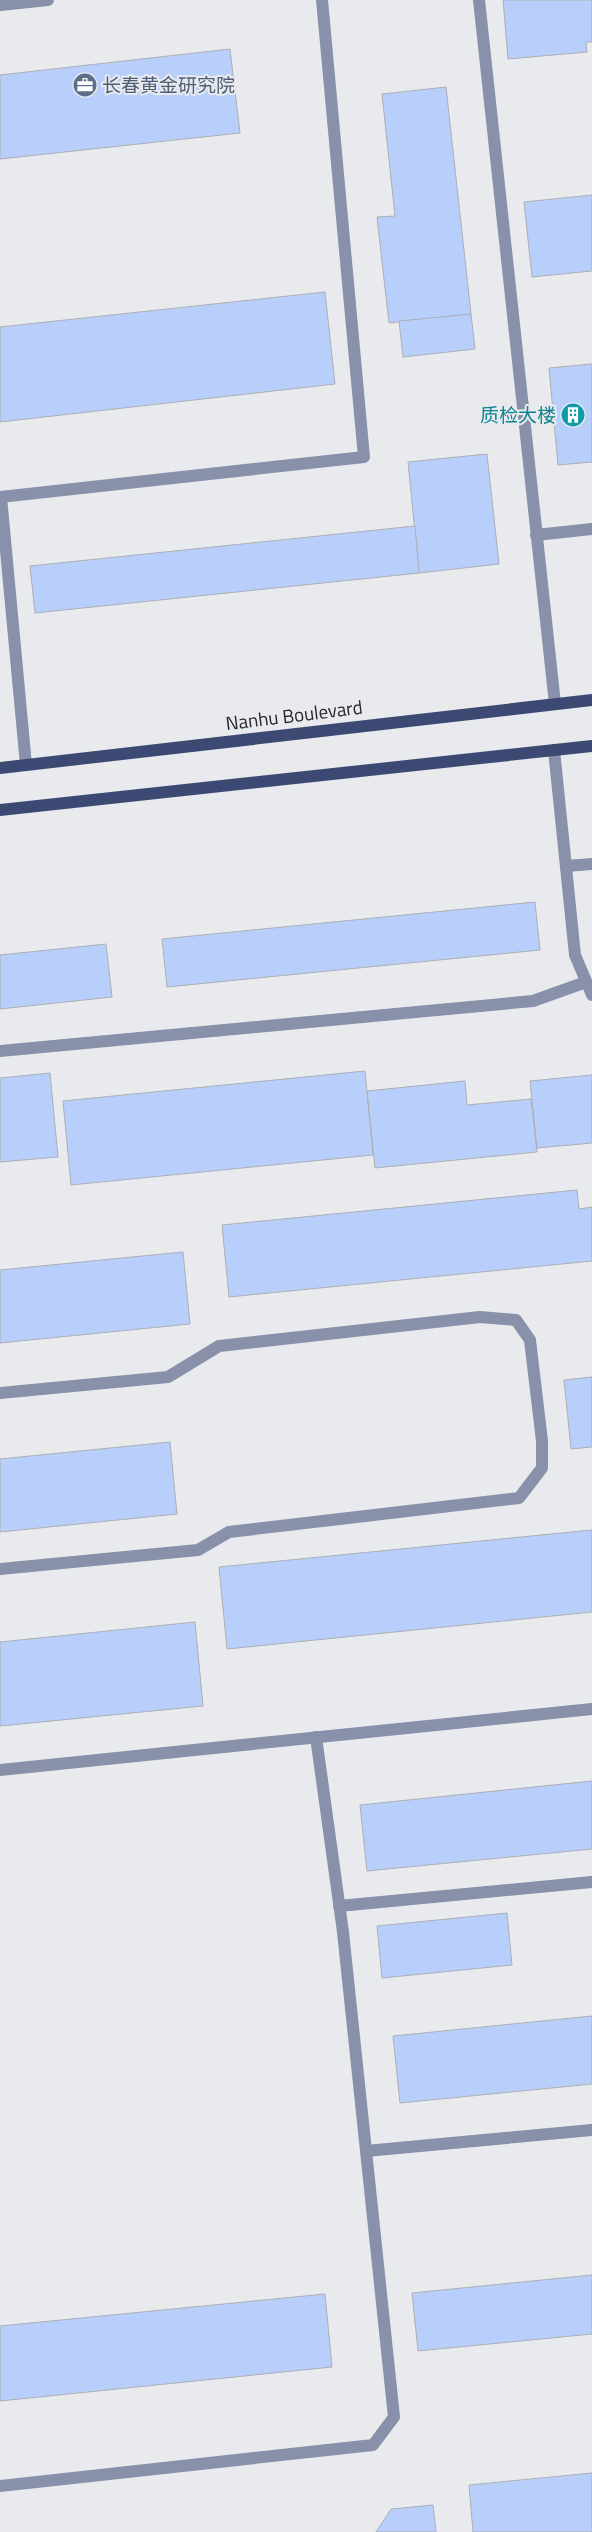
<svg xmlns="http://www.w3.org/2000/svg" width="592" height="2532" font-family="'Titillium Web','Noto Sans SC',sans-serif">
<rect width="100%" height="100%" fill="#e8eaee"/>
<!-- building -->
<g fill="#b8cffc" stroke="#adafb3">
<polygon points="503,0 592,0 592,42 586,42 587,52 508,59"/>
<polygon points="230,49 240,133 0,159 0,75"/>
<polygon points="446,87 471,314 389,323 377,217 395,216 382,94"/>
<polygon points="592,195 592,271 532,277 524,202"/>
<polygon points="325,292 335,384 0,422 0,327"/>
<polygon points="471,314 475,349 403,357 399,321"/>
<polygon points="592,364 592,462 558,465 549,368"/>
<polygon points="487,454 499,564 419,573 408,462"/>
<polygon points="415,526 419,573 35,613 30,566"/>
<polygon points="535,902 540,950 167,987 162,939"/>
<polygon points="106,944 112,997 0,1009 0,955"/>
<polygon points="365,1071 373,1155 71,1185 63,1101"/>
<polygon points="50,1073 58,1157 0,1162 0,1078"/>
<polygon points="592,1075 592,1143 537,1148 530,1081"/>
<polygon points="465,1081 467,1105 531,1099 537,1152 375,1168 367,1091"/>
<polygon points="577,1190 579,1209 592,1207 592,1261 229,1297 222,1225"/>
<polygon points="183,1252 190,1324 0,1343 0,1270"/>
<polygon points="592,1377 592,1447 571,1449 564,1380"/>
<polygon points="170,1442 177,1514 0,1532 0,1459"/>
<polygon points="592,1530 592,1612 227,1649 219,1567"/>
<polygon points="195,1622 203,1706 0,1726 0,1642"/>
<polygon points="592,1781 592,1849 367,1871 360,1805"/>
<polygon points="507,1913 512,1965 382,1978 377,1926"/>
<polygon points="592,2016 592,2084 400,2103 393,2036"/>
<polygon points="592,2275 592,2334 418,2351 412,2293"/>
<polygon points="325,2294 332,2367 0,2401 0,2326"/>
<polygon points="592,2473 592,2532 473,2532 469,2485"/>
<polygon points="433,2505 436,2532 376,2532 391,2509"/>
</g>
<g fill="none" stroke-linecap="round" stroke-linejoin="round">
<!-- minor -->
<g stroke="#8991aa" stroke-width="12">
<polyline points="479,0 555,704"/>
<polyline points="0,5 48,0"/>
<polyline points="0,497 364,457 322,0"/>
<polyline points="1,497 26,765"/>
<polyline points="536,535 592,529"/>
<polyline points="554,750 575,955 592,995"/>
<polyline points="566,866 592,864"/>
<polyline points="0,1051 533,1001 586,982"/>
<polyline points="0,1393 168,1377 219,1346 480,1317 516,1320 530,1340 542,1441 542,1468 519,1498 229,1532 198,1550 0,1569"/>
<polyline points="0,1770 592,1709"/>
<polyline points="339,1906 592,1882"/>
<polyline points="366,2151 592,2130"/>
<polyline points="0,2486 373,2445 394,2417 343,1932 316,1737"/>
</g>
<!-- major -->
<g stroke="#3c4972" stroke-width="12">
<polyline points="0,768 592,700"/>
<polyline points="0,810 592,746"/>
</g>
</g>
<!-- icons -->
<defs>
<symbol id="office-disc" viewBox="-11 -11 22 22"><circle r="9.5" fill="#5c6f8a" stroke="#e8eaee"/><path d="M-6-3h4V-5.5h4V-3h4V5H-6ZM-1-4.5V-3h2v-1.5ZM-6 0V1H6V0Z" fill="#fff"/></symbol>
<symbol id="building-disc" viewBox="-11 -11 22 22"><circle r="9.5" fill="#0f9aa8" stroke="#e8eaee"/><path d="M-4-6H4V6H1V3H-1V6H-4ZM-2.5-4.3h1.7v1.8h-1.7ZM.8-4.3h1.7v1.8H.8ZM-2.5-1h1.7V.8h-1.7ZM.8-1h1.7V.8H.8Z" fill="#fff"/></symbol>
</defs>
<g fill-rule="evenodd">
<use href="#office-disc" x="71" y="71" width="28" height="28"/>
<use href="#building-disc" x="559" y="401" width="28" height="28"/>
</g>
<g text-anchor="middle" stroke-width="4" stroke-linejoin="round" paint-order="stroke">
<!-- service labels -->
<g font-size="19" fill="#4e5e75" stroke="#e8eaee" text-anchor="start">
<text x="102" y="92">长春黄金研究院</text>
</g>
<!-- culture labels -->
<g font-size="19" fill="#0d838f" stroke="#e8eaee" text-anchor="end">
<text x="556" y="422">质检大楼</text>
</g>
<!-- street labels -->
<g font-size="19" fill="#262729" stroke="#e8eaee">
<text transform="translate(294 715) rotate(-7)" y="7">Nanhu Boulevard</text>
</g>
</g>
</svg>
